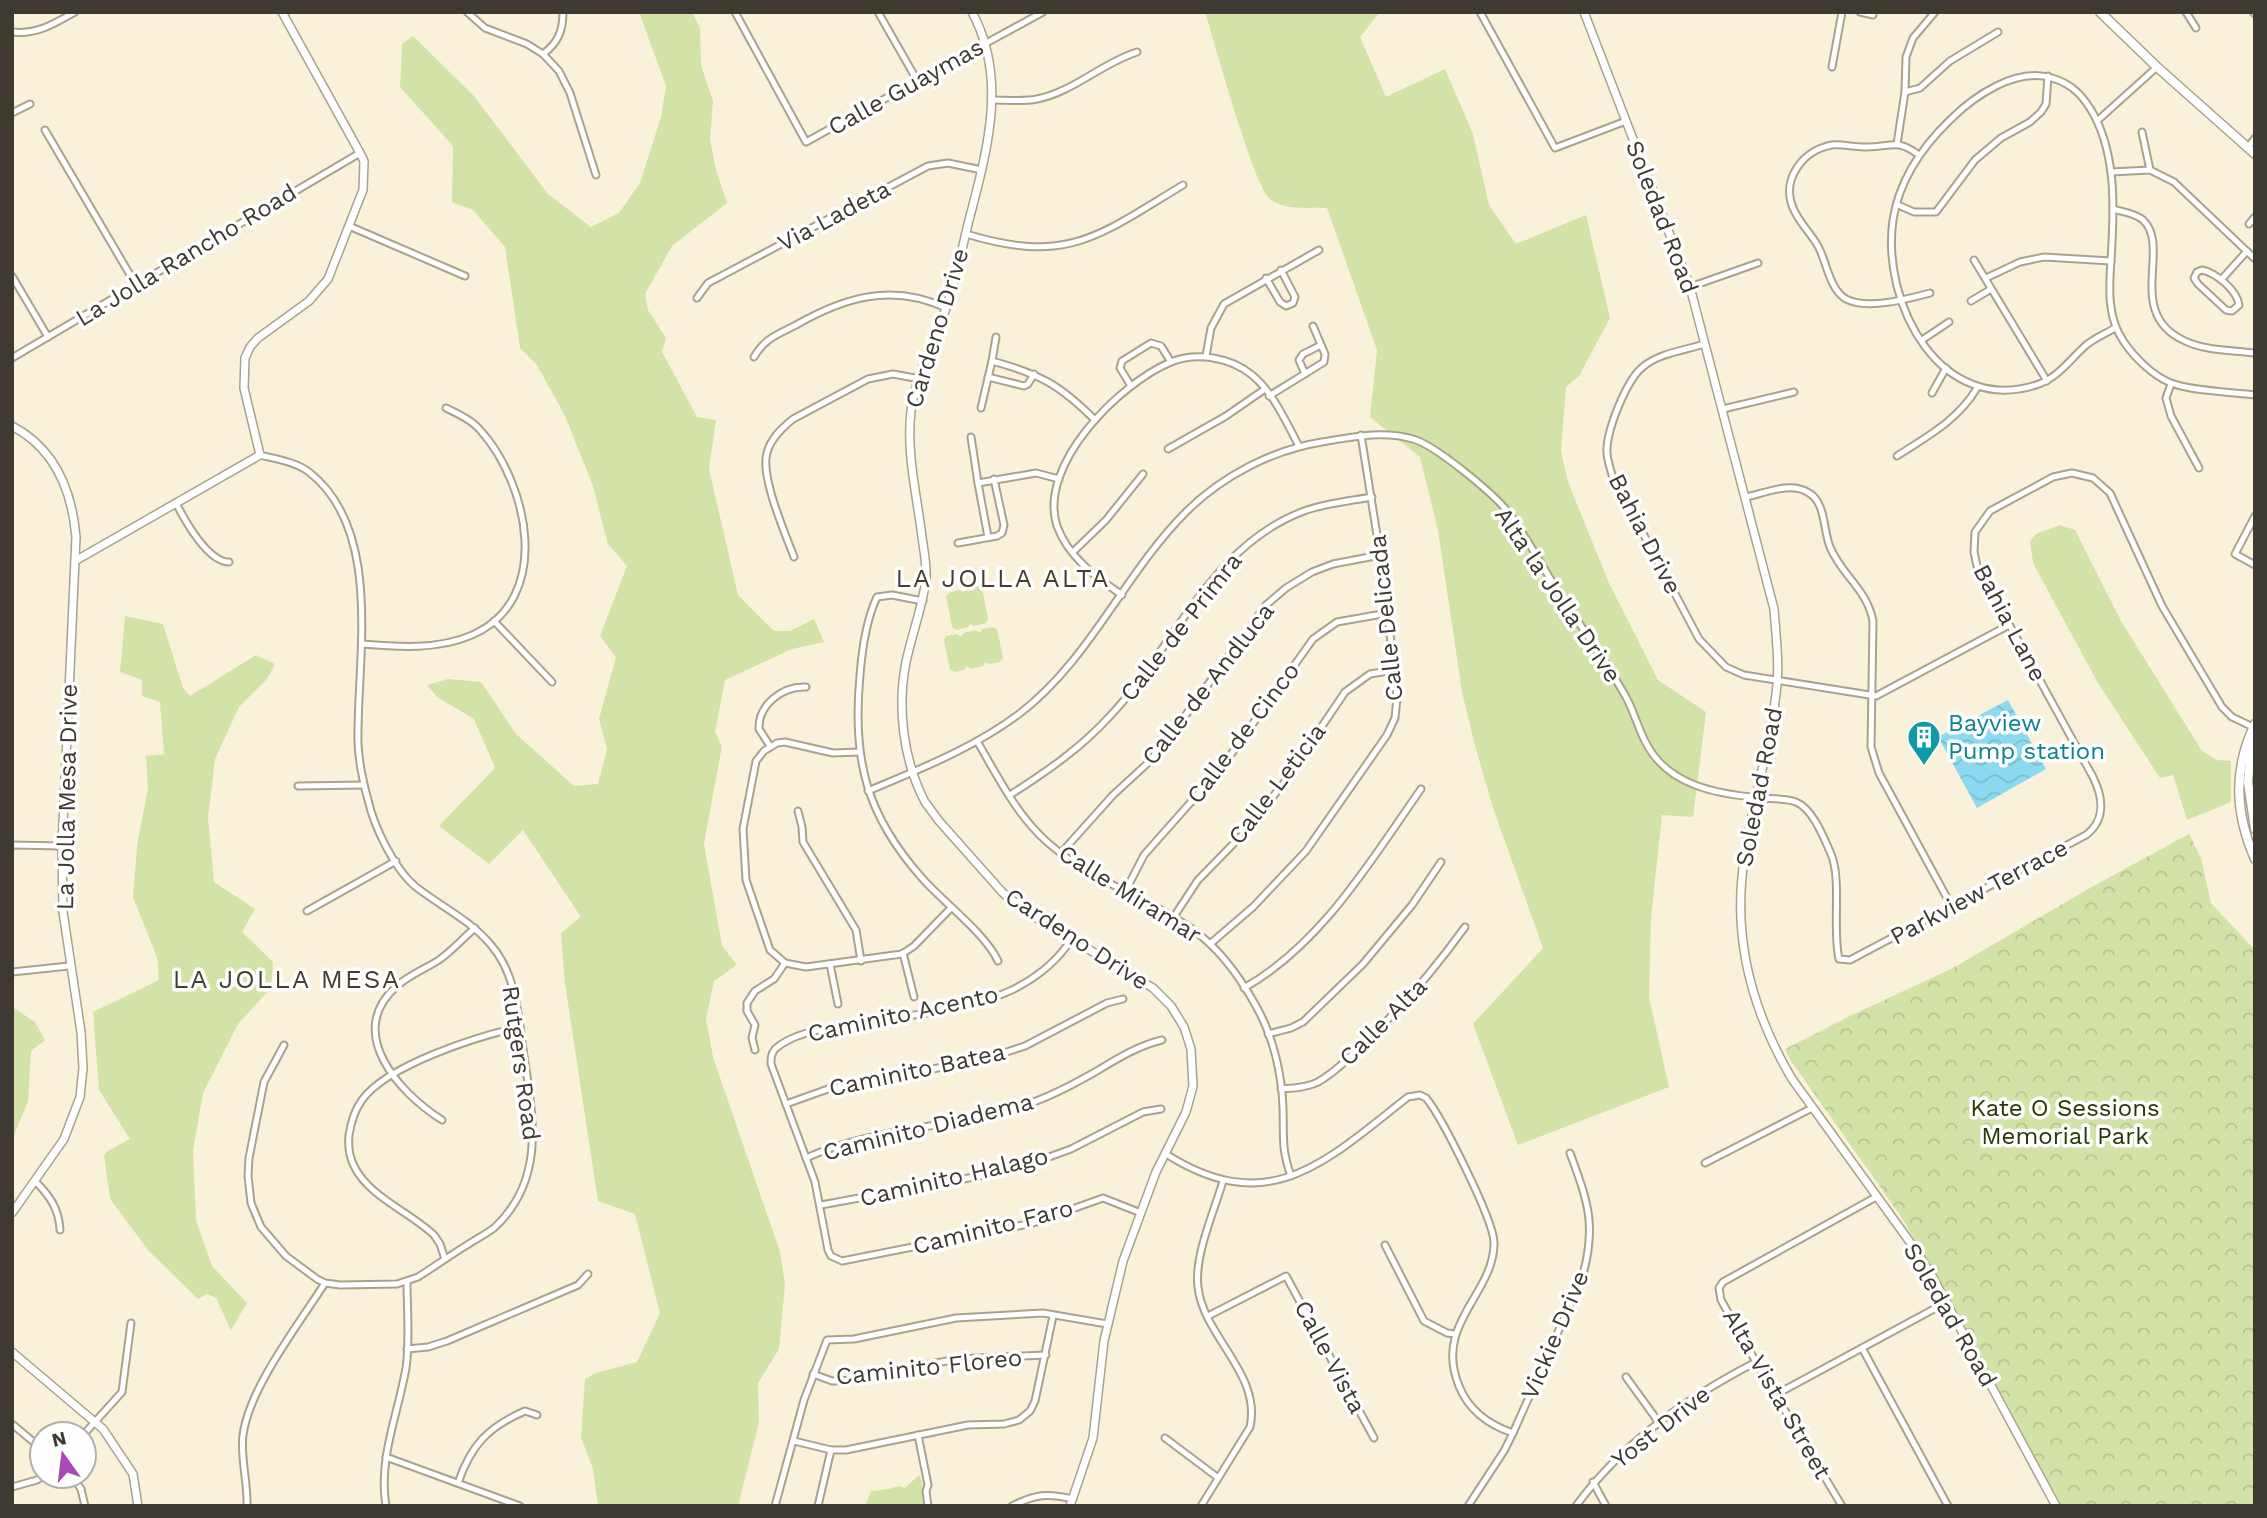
<svg xmlns="http://www.w3.org/2000/svg" width="2267" height="1518" font-family="'Work Sans',sans-serif">
<defs>
<pattern id="forest-crowns" width="20" height="18" patternUnits="userSpaceOnUse" patternTransform="scale(1.75)"><rect width="20" height="18" fill="#d3e3a7"/><path d="M2 6a3 3 0 1 1 6 0M12 15a3 3 0 1 1 6 0" fill="none" stroke="#b6c490"/></pattern>
<pattern id="water-waves" width="16" height="10" patternUnits="userSpaceOnUse" patternTransform="scale(1.75)"><rect width="16" height="10" fill="#8cdaf2"/><path d="M0 5q4-4 8 0t8 0" fill="none" stroke="#7abcd0"/></pattern>
</defs>
<rect width="100%" height="100%" fill="#f9f1d9"/>
<!-- grass -->
<g fill="#d3e3a7">
<polygon points="639,12 692,12 700,28 701,65 713,101 710,139 716,170 727,203 672,246 645,294 648,310 666,338 662,352 697,417 716,420 709,469 738,595 774,631 790,631 814,619 824,642 792,649 725,680 715,732 722,746 704,844 722,946 737,965 714,981 706,1019 713,1057 780,1252 785,1284 779,1349 758,1383 759,1422 738,1506 598,1506 593,1469 581,1437 585,1379 596,1373 637,1362 660,1313 635,1214 598,1201 565,984 561,933 581,917 523,830 489,864 439,826 495,768 474,719 437,697 427,685 448,679 481,682 516,734 574,786 598,784 607,749 599,719 616,657 600,636 627,566 608,544 593,486 565,416 537,365 520,348 505,247 473,210 452,202 453,146 400,87 402,44 413,36 474,96 548,194 591,227 619,213 640,183 661,117 666,86"/>
<path d="M1205 12H1380L1360 37 1386 97 1445 69 1473 134 1489 205 1516 244 1586 215 1610 318 1579 376 1566 387 1561 451 1568 482 1609 583 1658 680 1706 712 1693 817 1662 815 1651 918 1649 997 1669 1087 1518 1145 1473 1024 1543 948 1493 808 1474 742 1462 692 1438 530 1420 457 1370 417 1377 350 1327 208C1308 207 1285 211 1270 199 1254 187 1214 41 1205 12Z"/>
<polygon points="2060,525 2075,530 2121,621 2202,751 2217,760 2231,761 2231,802 2187,820 2173,775 2160,778 2098,683 2033,563 2030,541 2036,534"/>
<polygon points="979,586 982,588 988,619 986,623 974,626 970,624 968,627 956,630 952,627 946,596 949,593 959,590 964,592 966,589"/>
<polygon points="125,616 163,624 183,688 190,696 256,655 275,664 267,679 239,707 215,759 208,818 214,882 255,909 242,932 273,962 271,988 238,1024 203,1093 193,1151 196,1220 212,1266 247,1303 231,1330 216,1298 207,1294 198,1299 148,1250 110,1199 104,1155 108,1151 130,1139 99,1090 93,1012 159,980 157,957 133,897 137,846 148,788 146,756 164,754 160,702 142,696 142,680 120,672"/>
<polygon points="993,627 997,629 1003,658 1000,662 989,664 985,662 983,666 971,669 967,666 964,670 954,672 950,669 944,640 946,636 957,634 961,637 963,633 976,630 980,633 982,629"/>
<polygon points="12,1007 35,1022 45,1040 31,1051 28,1101 12,1140"/>
<path d="M919 1475C924 1483 921 1496 924 1506H865L871 1491 889 1489 899 1486 905 1488Z"/>
</g>
<!-- forest -->
<polygon fill="url(#forest-crowns)" points="2189,834 2201,858 2211,903 2255,950 2255,1506 2061,1506 1949,1297 1900,1215 1791,1061 1785,1049 1854,1014 1951,969 2097,884"/>
<!-- water -->
<polygon fill="url(#water-waves)" points="2008,700 2046,769 1977,808 1938,737"/>
<g fill="none" stroke-linecap="round" stroke-linejoin="round">
<defs>
<g id="minor">
<polyline points="467,12 485,28 527,44 543,54 559,71 570,93 596,175"/>
<polyline points="735,12 806,142 1043,12"/>
<polyline points="878,12 918,82"/>
<polyline points="1480,12 1555,148 1626,121"/>
<polyline points="1860,12 1873,15"/>
<polyline points="2186,12 2196,28"/>
<polyline points="2253,12 2255,14"/>
<path d="M12 32C36 35 54 24 75 12"/>
<path d="M543 54C558 43 563 31 563 12"/>
<polyline points="1832,67 1842,12"/>
<polyline points="1905,92 1920,88 1950,61 1998,32"/>
<path d="M993 100C1007 100 1023 102 1037 99 1073 92 1102 63 1137 52"/>
<polyline points="12,113 30,104"/>
<polyline points="2097,121 2157,67"/>
<polyline points="45,130 136,285"/>
<polyline points="2142,132 2150,170"/>
<polyline points="1897,144 1905,92 1906,57 1913,38 1935,12"/>
<polyline points="2248,147 2255,138"/>
<path d="M1919 155C1895 137 1890 148 1864 147 1853 147 1843 144 1832 145 1803 150 1781 179 1793 208 1799 223 1812 234 1819 248 1827 264 1830 290 1846 299 1867 310 1908 299 1930 293"/>
<polyline points="2111,172 2150,170 2174,182 2255,259"/>
<polyline points="1898,205 1914,212 1936,212 1975,160 2001,138 2030,122 2041,112 2046,104 2048,76"/>
<path d="M2113 209C2123 212 2135 213 2143 220 2172 247 2124 314 2185 341 2206 351 2232 350 2255 353"/>
<polyline points="2249,224 2255,217"/>
<polyline points="349,226 465,276"/>
<path d="M966 234C1069 265 1098 236 1183 185"/>
<polyline points="1974,260 2047,381"/>
<path d="M2202 270C2216 273 2237 290 2239 305L2232 311 2226 310 2198 284 2194 278 2197 272Z"/>
<polyline points="12,276 48,337"/>
<polyline points="1266,278 1280,302 1286,306 1293,303 1295,297 1281,270"/>
<polyline points="1986,278 2020,262 2044,257 2111,261"/>
<polyline points="2221,280 2247,251"/>
<polyline points="1690,287 1758,263"/>
<polyline points="697,298 708,283 928,166 948,163 982,170"/>
<polyline points="1971,301 1991,289"/>
<path d="M2115 328C2105 334 2092 339 2084 347 2070 360 2058 377 2039 384 1941 418 1881 304 1893 220 1899 181 1922 147 1950 120 1974 96 2016 67 2052 78 2073 84 2084 97 2094 115 2117 158 2114 213 2111 260 2109 288 2107 318 2124 342 2134 357 2153 376 2171 383 2191 391 2232 392 2255 395"/>
<path d="M996 337 992 361C1040 374 1060 385 1095 420"/>
<polyline points="1922,340 1949,322"/>
<path d="M1705 344C1685 350 1660 353 1644 366 1627 378 1608 428 1607 448 1606 457 1610 467 1612 475L1699 639 1726 667 1744 675 1876 696 2009 625"/>
<polyline points="1206,356 1211,328 1224,304 1319,250"/>
<path d="M754 357C765 338 777 335 796 325 845 297 892 283 946 308"/>
<polyline points="12,358 360,153"/>
<polyline points="1305,374 1299,360 1303,354 1321,345"/>
<polyline points="988,377 1024,386 1028,384 1034,374"/>
<polyline points="2171,384 2166,398 2171,416 2199,468"/>
<polyline points="1131,386 1120,368 1122,361 1151,343 1161,346 1171,362"/>
<polyline points="1932,393 1946,368"/>
<polyline points="1269,396 1324,362 1325,354 1313,326"/>
<polyline points="981,408 992,361"/>
<polyline points="1723,409 1794,392"/>
<polyline points="971,437 978,483"/>
<polyline points="1168,449 1226,416 1265,389"/>
<path d="M260 455C276 459 296 462 309 472 382 529 358 653 358 733 357 756 362 778 368 800 374 827 395 870 416 887 442 907 470 920 491 945 516 974 518 1013 523 1049 532 1113 548 1178 494 1228 486 1234 476 1239 467 1245 451 1255 435 1266 418 1277L397 1284 340 1285 325 1283 317 1279 286 1256 261 1227 251 1203 248 1176 249 1158 264 1082 284 1045"/>
<path d="M1897 456C1928 436 1958 420 1977 388"/>
<path d="M1746 497C1765 493 1791 481 1809 493 1826 503 1823 530 1830 547 1842 576 1867 589 1873 621L1871 747 1879 773 1952 907"/>
<path d="M176 503C185 521 208 562 229 562"/>
<polyline points="2255,516 2235,554 2255,565"/>
<polyline points="988,537 978,483 1036,473 1059,479"/>
<polyline points="958,543 997,536 1002,533 1004,525 994,479"/>
<polyline points="1073,552 1106,520 1143,474"/>
<path d="M794 557C785 533 760 476 767 453 770 439 782 428 793 419L868 379 893 374 920 379"/>
<path d="M1122 595C1096 577 1068 557 1057 526 1037 465 1120 383 1171 362 1197 352 1230 357 1252 375 1273 392 1286 422 1299 446"/>
<path d="M923 601 892 595 877 597C866 620 862 650 860 675 852 759 866 815 922 878 944 903 985 933 998 961"/>
<polyline points="494,621 552,682"/>
<path d="M362 644C398 647 438 650 472 635 554 599 528 484 481 431 472 420 458 414 446 408"/>
<path d="M977 741C997 775 1016 814 1046 841 1089 880 1145 896 1192 929 1219 948 1240 977 1256 1006 1273 1036 1282 1074 1283 1108 1284 1137 1281 1148 1291 1176"/>
<path d="M770 746 759 729C758 705 782 686 806 687"/>
<polyline points="859,752 833,753 785,742 777,743 764,751 756,761 743,829 746,880 770,950 785,963 806,967 902,954 914,946 951,908"/>
<polyline points="298,786 364,785"/>
<path d="M868 791C920 769 974 748 1019 714 1090 660 1124 574 1186 512 1222 476 1272 450 1322 442 1352 437 1383 430 1413 439 1435 445 1493 493 1508 512 1526 536 1541 564 1557 590 1580 625 1605 660 1626 697 1634 712 1638 728 1646 743 1668 786 1717 794 1761 798 1772 799 1786 798 1796 802 1813 809 1824 838 1831 854 1842 880 1832 928 1839 959L1850 960 2086 835C2106 820 2103 797 2093 777L1977 566 1974 552 1975 532 1990 511 2053 477 2072 473 2093 478 2110 493 2162 606 2222 707 2232 717 2253 727"/>
<path d="M1010 795C1046 772 1081 748 1110 716 1174 648 1210 546 1304 511 1326 503 1349 501 1372 497"/>
<polyline points="798,811 802,827 803,842 856,930 861,961"/>
<polyline points="12,845 62,846"/>
<polyline points="1061,853 1113,795 1149,762 1182,720 1266,605 1286,588 1312,572 1333,564 1380,555"/>
<polyline points="1125,892 1144,855 1222,767 1313,639 1337,622 1388,613"/>
<polyline points="307,911 396,861"/>
<polyline points="1173,918 1198,880 1243,834 1283,784 1345,692 1370,674 1395,670"/>
<path d="M1072 938C1058 961 1036 978 1012 990 965 1012 907 1015 856 1023 831 1028 795 1031 775 1049 771 1054 771 1058 771 1064L815 1182 828 1250 831 1256 842 1261 1033 1223 1103 1198 1141 1213"/>
<polyline points="1210,944 1253,907 1306,851 1387,735 1395,718 1397,697 1384,579 1361,435"/>
<polyline points="903,953 914,997"/>
<polyline points="830,964 838,1004"/>
<polyline points="12,972 69,966"/>
<path d="M1244 988C1322 944 1371 860 1421 789"/>
<polyline points="1268,1034 1291,1028 1303,1022 1363,964 1412,905 1441,862"/>
<polyline points="755,1050 752,1038 755,1025 747,1011 747,1003 755,991 774,979 785,963"/>
<path d="M1281 1089C1293 1088 1306 1088 1318 1082 1335 1072 1349 1058 1363 1044 1402 1008 1434 970 1465 927"/>
<polyline points="786,1104 828,1089 985,1059 1025,1046 1107,1003 1123,999"/>
<path d="M442 1120C399 1093 344 1032 397 986 409 975 425 969 439 960 452 951 463 938 475 928"/>
<path d="M1166 1154C1270 1220 1326 1161 1408 1097L1420 1095 1426 1098C1442 1117 1493 1219 1494 1242 1495 1294 1433 1323 1459 1386 1469 1411 1489 1425 1513 1433"/>
<path d="M806 1158C875 1127 956 1128 1028 1104 1052 1096 1074 1084 1095 1072 1117 1059 1137 1046 1162 1040"/>
<polyline points="1705,1163 1812,1108"/>
<path d="M35 1181C50 1196 59 1209 60 1230"/>
<polyline points="821,1205 985,1175 1027,1165 1071,1149 1143,1112 1161,1109"/>
<polyline points="1385,1245 1424,1321 1447,1333 1456,1334"/>
<path d="M445 1259 440 1244 434 1235C410 1212 369 1197 354 1166 349 1156 348 1145 349 1135 351 1122 354 1111 362 1100 387 1065 478 1036 520 1027"/>
<polyline points="1208,1316 1286,1276 1374,1438"/>
<polyline points="1862,1348 1948,1506"/>
<polyline points="407,1349 428,1347 447,1341 578,1285 588,1274"/>
<polyline points="813,1374 832,1381 858,1380 902,1369 958,1359 1046,1355"/>
<polyline points="1626,1377 1660,1424"/>
<polyline points="1775,1395 1945,1303"/>
<polyline points="12,1424 42,1449"/>
<polyline points="84,1434 122,1392 131,1323"/>
<polyline points="918,1435 928,1485 926,1491 928,1506"/>
<polyline points="1165,1438 1217,1477"/>
<polyline points="794,1441 831,1450 846,1450 968,1425 1004,1424 1019,1420 1030,1411 1035,1401 1053,1316"/>
<polyline points="386,1457 520,1506"/>
<polyline points="72,1476 81,1489 85,1506"/>
<polyline points="1593,1482 1606,1506"/>
<path d="M458 1483C471 1445 488 1427 525 1411L537 1415"/>
<polyline points="12,1487 37,1480 43,1476"/>
<path d="M247 1506C248 1483 240 1456 243 1435 249 1388 299 1324 325 1283"/>
<path d="M386 1506C378 1459 398 1414 406 1368 410 1340 407 1310 407 1282"/>
<polyline points="775,1506 804,1400 827,1340 854,1339 956,1318 1043,1313 1107,1324"/>
<polyline points="818,1506 831,1450"/>
<path d="M1012 1506C1036 1494 1047 1493 1073 1499"/>
<path d="M1201 1506 1250 1427C1262 1374 1203 1336 1198 1287 1194 1256 1214 1212 1223 1181"/>
<path d="M1468 1506 1504 1451 1513 1433 1582 1278C1597 1226 1588 1202 1570 1153"/>
<path d="M1576 1506C1621 1444 1688 1397 1756 1362"/>
<polyline points="1842,1506 1756,1362 1721,1300 1719,1288 1723,1282 1876,1197"/>
</g>
<g id="tertiary">
<path d="M972 12C1009 80 986 154 968 224 961 253 955 283 945 311 934 343 915 377 911 411 906 452 917 496 922 537 924 551 927 566 926 580 922 608 912 634 906 662 897 707 903 760 925 802L939 821 1003 893 1030 914 1153 988 1171 1006 1184 1027 1191 1049 1193 1086 1186 1112 1156 1172 1123 1261 1104 1341 1093 1438 1070 1506"/>
<path d="M1584 12 1690 287 1774 609C1776 637 1780 666 1776 694 1769 755 1748 816 1742 877 1735 949 1756 1018 1792 1079L1915 1249 1932 1276 2056 1506"/>
<path d="M12 426C56 449 72 491 76 537L62 846 63 912 81 1032 83 1068 80 1097 64 1139 12 1213"/>
<polyline points="75,561 260,455 244,388 245,358 250,347 258,338 309,301 328,279 363,190 364,161 360,153 282,12"/>
<polyline points="12,1352 103,1429 133,1474 138,1506"/>
</g>
<g id="secondary">
<polyline points="2100,12 2157,67 2255,154"/>
<path d="M2255 724C2233 770 2235 813 2255 859"/>
<polyline points="2252,740 2248,782 2255,829"/>
</g>
</defs>
<!-- minor casing -->
<use href="#minor" stroke="#aaa28c" stroke-width="9"/>
<!-- tertiary casing -->
<use href="#tertiary" stroke="#aaa28c" stroke-width="10"/>
<!-- secondary casing -->
<use href="#secondary" stroke="#aaa28c" stroke-width="11"/>
<!-- minor -->
<use href="#minor" stroke="#fff" stroke-width="5"/>
<!-- tertiary -->
<use href="#tertiary" stroke="#fff" stroke-width="7"/>
<!-- secondary -->
<use href="#secondary" stroke="#fff" stroke-width="8"/>
</g>
<!-- icons -->
<defs>
<symbol id="building-pin" viewBox="-11 -11 22 30"><path d="M0 17L-7.5 6A9.5 9.5 0 1 1 7.5 6Z" fill="#0f9aa8" stroke="#fefefe"/><path d="M-4-6H4V6H1V3H-1V6H-4ZM-2.5-4.3h1.7v1.8h-1.7ZM.8-4.3h1.7v1.8H.8ZM-2.5-1h1.7V.8h-1.7ZM.8-1h1.7V.8H.8Z" fill="#fff"/></symbol>
</defs>
<g fill-rule="evenodd">
<use href="#building-pin" x="1905" y="718" width="38" height="52"/>
</g>
<g text-anchor="middle" stroke-width="7" stroke-linejoin="round" paint-order="stroke">
<!-- street labels -->
<g font-size="24" fill="#3e3a31" stroke="#fefefe">
<text transform="translate(906 87) rotate(-29)" y="8">Calle Guaymas</text>
<text transform="translate(834 216) rotate(-28)" y="8">Via Ladeta</text>
<text transform="translate(1662 217) rotate(69)" y="8">Soledad Road</text>
<text transform="translate(186 255) rotate(-31)" y="8">La Jolla Rancho Road</text>
<text transform="translate(937 328) rotate(-73)" y="8">Cardeno Drive</text>
<text transform="translate(1645 534) rotate(63)" y="8">Bahia Drive</text>
<text transform="translate(1558 595) rotate(56)" y="8">Alta la Jolla Drive</text>
<text transform="translate(1386 618) rotate(-96)" y="8">Calle Delicada</text>
<text transform="translate(2010 623) rotate(62)" y="8">Bahia Lane</text>
<text transform="translate(1181 627) rotate(-52)" y="8">Calle de Primra</text>
<text transform="translate(1208 684) rotate(-52)" y="8">Calle de Andluca</text>
<text transform="translate(1243 733) rotate(-53)" y="8">Calle de Cinco</text>
<text transform="translate(1277 784) rotate(-53)" y="8">Calle Leticia</text>
<text transform="translate(1759 787) rotate(-79)" y="8">Soledad Road</text>
<text transform="translate(67 797) rotate(-89)" y="8">La Jolla Mesa Drive</text>
<text transform="translate(1979 892) rotate(-28)" y="8">Parkview Terrace</text>
<text transform="translate(1130 894) rotate(32)" y="8">Calle Miramar</text>
<text transform="translate(1077 939) rotate(33)" y="8">Cardeno Drive</text>
<text transform="translate(903 1014) rotate(-12)" y="8">Caminito Acento</text>
<text transform="translate(1383 1022) rotate(-45)" y="8">Calle Alta</text>
<text transform="translate(521 1063) rotate(82)" y="8">Rutgers Road</text>
<text transform="translate(917 1070) rotate(-12)" y="8">Caminito Batea</text>
<text transform="translate(928 1127) rotate(-14)" y="8">Caminito Diadema</text>
<text transform="translate(954 1177) rotate(-13)" y="8">Caminito Halago</text>
<text transform="translate(993 1227) rotate(-14)" y="8">Caminito Faro</text>
<text transform="translate(1950 1315) rotate(60)" y="8">Soledad Road</text>
<text transform="translate(1555 1335) rotate(-67)" y="8">Vickie Drive</text>
<text transform="translate(1330 1357) rotate(62)" y="8">Calle Vista</text>
<text transform="translate(929 1367) rotate(-6)" y="8">Caminito Floreo</text>
<text transform="translate(1777 1394) rotate(60)" y="8">Alta Vista Street</text>
<text transform="translate(1661 1427) rotate(-38)" y="8">Yost Drive</text>
</g>
<!-- culture labels -->
<g font-size="24" fill="#0d838f" stroke="#fefefe" text-anchor="start">
<text x="1948" y="731">Bayview<tspan x="1948" dy="28">Pump station</tspan></text>
</g>
<!-- park labels -->
<g font-size="24" fill="#2c3607" stroke="#fefefe">
<text x="2065" y="1116">Kate O Sessions<tspan x="2065" dy="28">Memorial Park</tspan></text>
</g>
<!-- neighbourhood labels -->
<g font-size="26" letter-spacing="2" fill="#463f2b" stroke="#fefefe">
<text x="1003" y="587">LA JOLLA ALTA</text>
<text x="287" y="988">LA JOLLA MESA</text>
</g>
</g>
<!-- border -->
<rect width="2267" height="1518" fill="none" stroke="#3e3a31" stroke-width="28"/>
<!-- north arrow -->
<g transform="translate(63 1455) rotate(346)"><circle r="33" fill="#fefefe" stroke="#b1b0ac" stroke-width="2"/>
<path d="M0-5L12 26L0 18L-12 26Z" fill="#a64ab4"/>
<text y="-10" font-size="19" font-weight="bold" text-anchor="middle" fill="#3e3a31">N</text>
</g>
</svg>
